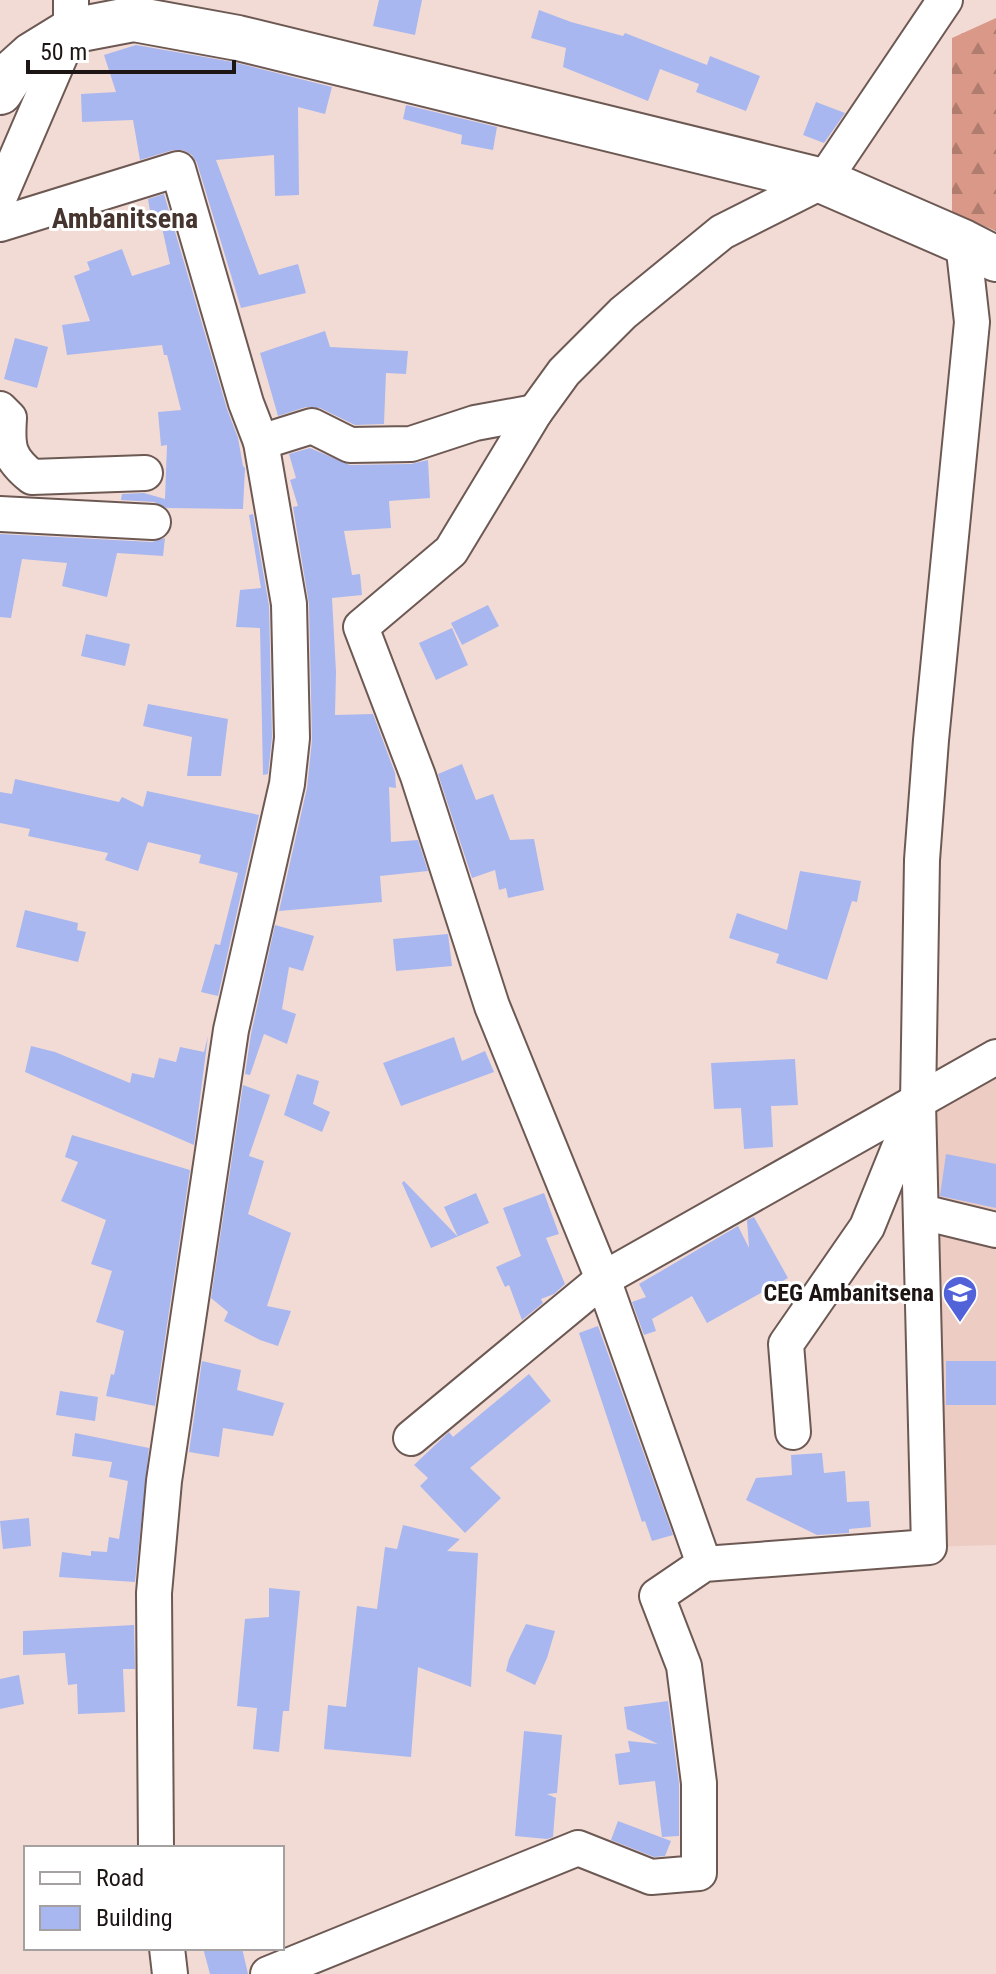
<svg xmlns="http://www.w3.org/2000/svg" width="996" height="1974" font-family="'Roboto Condensed',sans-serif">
<defs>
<pattern id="forest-firs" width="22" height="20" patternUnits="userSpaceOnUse" patternTransform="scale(2)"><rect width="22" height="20" fill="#da9988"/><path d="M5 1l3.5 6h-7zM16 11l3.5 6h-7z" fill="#b07c6e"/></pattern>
</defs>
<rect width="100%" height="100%" fill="#f3dbd5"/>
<!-- built -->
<polygon fill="#ecccc3" points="996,1057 996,1545 929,1547 918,1103"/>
<!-- forest -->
<polygon fill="url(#forest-firs)" points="996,18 996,231 952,212 952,38"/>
<!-- building -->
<g fill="#a8b7ef">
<polygon points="379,0 422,0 415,35 373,26"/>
<polygon points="539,10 571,22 623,36 625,33 707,65 710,56 760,76 746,111 696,92 699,84 660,69 648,101 563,67 566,48 531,38"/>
<polygon points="136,45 233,62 332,87 325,114 298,107 299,195 275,196 274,155 216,160 259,275 298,264 306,293 241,308 197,163 192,155 183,150 173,150 140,160 133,120 82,122 81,94 116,92 104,55"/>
<polygon points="816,102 845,113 824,143 803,135"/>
<polygon points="406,105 497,127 493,150 461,144 462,135 403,119"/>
<polygon points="164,194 227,409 238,438 243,466 245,468 243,509 167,508 154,502 121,500 122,494 144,493 165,499 167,445 161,446 158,412 181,410 167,355 164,355 162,345 67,355 62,325 90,321 74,276 90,270 87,262 122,249 132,276 170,264 159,214 151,217 148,199"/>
<polygon points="325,331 330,347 408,351 406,374 386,373 384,424 355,425 320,408 306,407 278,416 260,353"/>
<polygon points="15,338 48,347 37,388 4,379"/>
<polygon points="310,448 350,465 411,464 428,460 430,498 389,501 391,528 344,531 352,575 360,574 362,595 332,598 336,672 335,715 373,714 395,773 396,788 389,787 391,842 418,840 428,871 380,876 382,902 279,911 307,788 312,740 309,604 293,507 298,506 290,480 296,478 289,454"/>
<polygon points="253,514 269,606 272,737 268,774 263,775 260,628 236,627 240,590 261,588 249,515"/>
<polygon points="0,534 152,542 165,538 163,556 117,553 107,597 62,586 67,563 22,559 11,618 0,617"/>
<polygon points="488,605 499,626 462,645 451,623"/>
<polygon points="452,628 468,665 436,680 419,643"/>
<polygon points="86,634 130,644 125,666 81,656"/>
<polygon points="148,704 228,719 221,776 187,776 192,737 143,726"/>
<polygon points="462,764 476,800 493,794 510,840 534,839 544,890 508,898 506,888 499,890 495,870 472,878 438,774"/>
<polygon points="15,779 119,802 122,797 143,807 147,791 259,815 218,996 201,992 215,944 220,945 238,873 199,863 201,855 148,842 138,871 105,860 108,853 28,836 30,829 0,823 0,792 12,794"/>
<polygon points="800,871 861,881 857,902 852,901 827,980 776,963 779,954 729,938 737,913 787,930"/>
<polygon points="25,910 78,923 77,930 86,932 78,962 16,947"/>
<polygon points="275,925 314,936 303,971 289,967 282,1009 296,1014 287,1044 264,1034 250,1075 245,1074 251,1034"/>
<polygon points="448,934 452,966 396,971 393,939"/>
<polygon points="208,1036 194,1145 25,1072 31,1046 55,1052 130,1083 132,1073 154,1078 159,1058 176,1062 180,1047 204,1052"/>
<polygon points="454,1037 462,1061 485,1051 494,1072 401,1106 383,1063"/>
<polygon points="795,1059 798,1105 771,1106 773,1147 744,1149 741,1108 714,1109 711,1063"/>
<polygon points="297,1074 319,1081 313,1104 330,1112 322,1132 284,1115"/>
<polygon points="243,1085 270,1095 249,1156 264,1161 248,1214 291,1233 267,1306 291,1311 278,1346 260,1340 224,1321 228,1312 211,1298"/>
<polygon points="72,1135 190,1170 155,1406 106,1396 111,1374 114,1375 124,1331 96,1322 112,1271 91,1264 106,1220 61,1201 78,1162 65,1157"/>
<polygon points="946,1154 996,1164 996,1208 940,1196"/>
<polygon points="404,1181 458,1237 444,1207 476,1193 489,1223 431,1248 402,1183"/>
<polygon points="544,1193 559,1234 546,1238 565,1284 554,1294 541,1299 543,1303 522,1320 509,1285 505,1287 496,1267 521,1256 503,1208"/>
<polygon points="754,1217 788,1278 707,1323 692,1296 652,1319 656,1331 644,1335 632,1302 646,1297 639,1284 738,1226 749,1248 747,1220"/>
<polygon points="598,1326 673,1535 652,1541 645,1521 642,1522 579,1333"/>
<polygon points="202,1361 241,1370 237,1390 284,1403 273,1436 223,1428 219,1457 189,1452"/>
<rect x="946" y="1361" width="50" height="44"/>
<polygon points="529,1374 551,1401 470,1468 501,1498 465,1533 420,1486 428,1478 414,1465 449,1432 453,1437"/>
<polygon points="60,1391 98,1397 95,1421 56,1415"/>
<polygon points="75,1433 149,1448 135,1582 59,1577 62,1552 91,1556 91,1551 107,1552 109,1537 119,1539 128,1481 109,1477 112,1462 72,1456"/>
<polygon points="822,1453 824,1473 845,1471 847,1502 869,1501 871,1527 849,1529 849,1533 817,1535 746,1500 756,1478 792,1475 791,1455"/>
<polygon points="29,1518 31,1546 3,1549 0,1521"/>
<polygon points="403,1525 460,1539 447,1551 478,1553 471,1687 418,1667 411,1757 324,1749 328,1705 346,1707 357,1606 377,1609 385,1547 397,1549"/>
<polygon points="269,1588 300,1591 289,1711 283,1711 279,1752 253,1749 257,1708 237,1706 245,1619 269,1617"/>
<polygon points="526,1624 555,1631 547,1658 535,1685 506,1671 509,1659"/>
<polygon points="134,1625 135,1669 123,1669 125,1712 78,1714 77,1684 68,1685 65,1653 23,1655 23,1631"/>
<polygon points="19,1675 24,1704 0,1709 0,1679"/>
<polygon points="668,1701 679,1784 679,1836 662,1837 655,1781 619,1785 615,1754 630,1752 628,1741 658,1744 627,1729 624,1707"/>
<polygon points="524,1731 562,1735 557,1793 547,1794 556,1798 553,1837 547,1839 515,1836"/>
<polygon points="618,1821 671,1841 665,1856 654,1857 611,1840"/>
<polygon points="203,1948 242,1948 248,1974 210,1974"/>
</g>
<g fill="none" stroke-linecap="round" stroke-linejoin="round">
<defs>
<g id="minor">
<polyline points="0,196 71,31 71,0"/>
<polyline points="0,224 178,169 246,403 261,442 289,604 292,738 287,784 231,1030 164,1481 154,1593 156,1848"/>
<path d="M0 409 9 418C7 447 8 458 32 477L145 473"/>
<polyline points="261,442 312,426 350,445 411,444 475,423 535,412"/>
<polyline points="0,514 153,522"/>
<polyline points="922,1212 996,1230"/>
<polyline points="793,1432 786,1344 867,1227 914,1111"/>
<polyline points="411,1438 603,1279 996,1057"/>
<polyline points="704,1564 603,1279 492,1006 418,776 361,627 451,551 535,412 564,372 623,313 722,232 823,181 945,0"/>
<polyline points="167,1948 170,1974"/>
<polyline points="268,1974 578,1848 651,1877 699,1873 699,1783 684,1666 657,1596 704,1564 929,1547 918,1103 922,860 931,740 972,322 963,242"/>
</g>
<polyline id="major" points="0,92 13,72 32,55 71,31 134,19 238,38 823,181 963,242 996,259"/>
</defs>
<!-- minor casing -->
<use href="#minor" stroke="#6d5953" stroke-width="38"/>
<!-- major casing -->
<use href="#major" stroke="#6d5953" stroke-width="48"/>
<!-- minor -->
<use href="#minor" stroke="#fff" stroke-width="34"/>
<!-- major -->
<use href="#major" stroke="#fff" stroke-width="44"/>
</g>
<!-- icons -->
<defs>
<symbol id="school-pin" viewBox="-11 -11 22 30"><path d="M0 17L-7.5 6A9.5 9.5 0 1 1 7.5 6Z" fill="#5263d9" stroke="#fff"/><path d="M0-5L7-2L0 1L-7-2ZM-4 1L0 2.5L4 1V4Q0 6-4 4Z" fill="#fff"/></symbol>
</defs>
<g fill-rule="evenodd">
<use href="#school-pin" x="940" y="1273" width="40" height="54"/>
</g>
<g text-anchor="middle" stroke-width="6" stroke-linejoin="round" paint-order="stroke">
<!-- poi labels -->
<g font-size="24" font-weight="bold" fill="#1d1513" stroke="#fff" text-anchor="end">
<text x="934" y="1301">CEG Ambanitsena</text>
</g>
<!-- quarter labels -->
<g font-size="28" font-weight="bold" fill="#46342f" stroke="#fff">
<text x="125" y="228">Ambanitsena</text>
</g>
</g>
<!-- legend -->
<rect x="24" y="1846" width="260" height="104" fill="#ffffff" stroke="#a5a1a1" stroke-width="2"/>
<rect x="40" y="1872" width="40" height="12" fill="#ffffff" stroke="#a5a1a1" stroke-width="2"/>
<text x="96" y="1886" font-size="24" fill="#1d1513">Road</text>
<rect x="40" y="1906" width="40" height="24" fill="#a8b7ef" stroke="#a5a1a1" stroke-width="2"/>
<text x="96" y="1926" font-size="24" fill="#1d1513">Building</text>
<!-- scale -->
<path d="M28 60v12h206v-12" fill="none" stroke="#1d1513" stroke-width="4"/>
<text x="40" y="60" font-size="24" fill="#1d1513" stroke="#ffffff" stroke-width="6" paint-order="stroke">50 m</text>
</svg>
